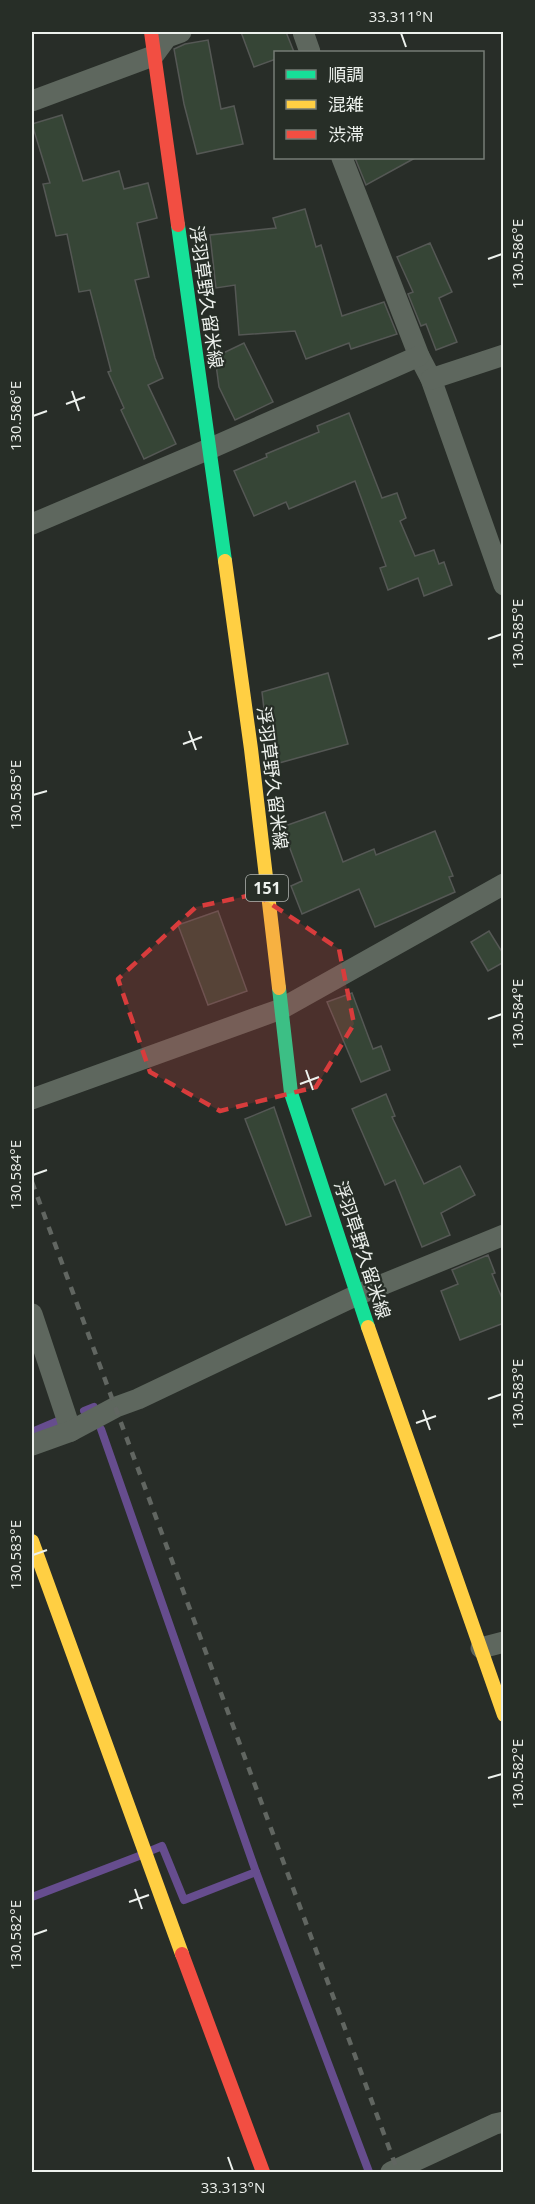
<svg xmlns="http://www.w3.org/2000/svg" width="535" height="2204" font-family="'Open Sans','Noto Sans JP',sans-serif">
<rect width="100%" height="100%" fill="#282d28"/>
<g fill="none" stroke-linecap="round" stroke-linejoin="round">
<!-- stream -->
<g stroke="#664d8e" stroke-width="8">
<polyline points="84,1411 94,1407 94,1410"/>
<polyline points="101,1429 256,1872 369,2172"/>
<polyline points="32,1432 58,1421"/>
<polyline points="150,1851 162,1846 184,1900 256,1872"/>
<polyline points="32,1897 139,1856"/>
</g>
</g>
<!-- building -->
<g fill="#364536" stroke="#555855" stroke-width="1.5">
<polygon points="241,32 286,32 294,52 276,52 276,59 254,67"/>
<polygon points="208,40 221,109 234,106 243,144 197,154 184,104 174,49 185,44"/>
<polygon points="62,115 83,181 119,171 124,189 148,183 157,218 137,223 149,277 135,280 155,358 163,378 148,385 176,444 144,459 121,410 124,408 108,372 111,371 90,290 79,292 67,234 56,236 43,184 50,183 32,124"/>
<polygon points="355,158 415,158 366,185"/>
<polygon points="305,209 316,247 321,245 342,316 384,302 397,334 351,349 349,343 306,359 295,331 239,335 235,285 216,288 210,235 276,228 273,218"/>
<polygon points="430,243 452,292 439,298 457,342 436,350 426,324 421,326 408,294 413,292 397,257"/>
<polygon points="244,343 273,402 235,420 219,387 215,357"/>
<polygon points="349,413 382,498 397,493 406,518 400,521 415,556 434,550 439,564 444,562 452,585 424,596 418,578 388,590 380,568 386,566 355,481 289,509 286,502 254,516 234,471 267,457 266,454 319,432 317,426"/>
<polygon points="328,673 348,744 279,763 264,709 262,692"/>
<polygon points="325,812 343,862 374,849 376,855 435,831 453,876 449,877 455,892 375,927 359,889 302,914 291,886 302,881 282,827"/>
<polygon points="218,911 247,991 208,1005 178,925"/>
<polygon points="489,931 504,955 504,962 488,971 471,942"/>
<polygon points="352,993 373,1049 381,1046 390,1070 361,1082 327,1002"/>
<polygon points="386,1094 395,1116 392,1117 424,1184 460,1166 475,1195 441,1213 450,1235 422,1247 395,1180 385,1185 352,1109"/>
<polygon points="274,1107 311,1216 286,1225 245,1119"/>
<polygon points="488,1255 495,1273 492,1274 504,1303 504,1323 460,1340 441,1291 458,1284 452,1270"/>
</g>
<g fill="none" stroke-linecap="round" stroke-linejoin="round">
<!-- street -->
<g stroke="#5e675e" stroke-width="21">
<polyline points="303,32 310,52"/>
<polyline points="32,101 153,56 167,37 181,32"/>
<polyline points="342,158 419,356 431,379 504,585"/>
<polyline points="431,379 504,355"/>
<polyline points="32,524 209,449 419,356"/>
<polyline points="32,1099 281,1009 504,884"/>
<polyline points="32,1314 71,1431"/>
<polyline points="32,1445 71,1431 116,1407 138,1399 357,1295 504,1235"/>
<polyline points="481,1648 504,1642"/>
<polyline points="391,2172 495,2124 504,2122"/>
</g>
<!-- fast -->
<g stroke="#16e098" stroke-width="14">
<polyline points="178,225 225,561"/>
<polyline points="279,988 291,1093 368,1327"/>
</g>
<!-- slow -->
<g stroke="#ffcf43" stroke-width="14">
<polyline points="225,561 251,749 279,988"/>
<polyline points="368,1327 504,1715"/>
<polyline points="32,1541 182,1954"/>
</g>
<!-- jam -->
<g stroke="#f24e42" stroke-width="14">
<polyline points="151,32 178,225"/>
<polyline points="182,1954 263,2172"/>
</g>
<!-- rail -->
<polyline stroke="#616661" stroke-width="4.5" stroke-dasharray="8 8" stroke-linecap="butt" points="32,1182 398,2172"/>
</g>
<!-- marked area -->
<path fill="#d83c3c" fill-opacity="0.2" stroke="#d83c3c" stroke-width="4.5" stroke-dasharray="12 8" stroke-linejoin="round" d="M256 894 339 949 354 1024 316 1087 220 1111 150 1072 118 979 196 907Z"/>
<!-- ticks -->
<path fill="none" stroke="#edf1ed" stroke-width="2" d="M401 33 406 47M488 259 502 254M72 391 79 411M66 404 85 397M33 416 47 411M488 639 502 634M189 731 196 750M183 744 202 737M33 795 47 791M488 1019 502 1014M306 1070 313 1090M300 1084 319 1077M33 1175 47 1170M488 1399 502 1394M423 1410 430 1430M416 1423 436 1416M33 1555 47 1550M488 1778 502 1774M135 1889 142 1909M129 1902 149 1895M33 1935 47 1930M228 2157 233 2171"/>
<g text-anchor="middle" stroke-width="4.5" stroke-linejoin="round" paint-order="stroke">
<!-- shield labels -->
<rect fill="#272e27" stroke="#b2b6b2" stroke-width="1.5" x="246" y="875" width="42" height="26" rx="4.5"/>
<g font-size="16" font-weight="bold" fill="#edf1ed">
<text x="267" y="894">151</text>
</g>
<!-- street labels -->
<g font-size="18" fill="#edf1ed" stroke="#272e27">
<text transform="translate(206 297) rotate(82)" y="6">浮羽草野久留米線</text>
<text transform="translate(272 778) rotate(83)" y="6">浮羽草野久留米線</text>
<text transform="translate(362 1250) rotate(72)" y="6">浮羽草野久留米線</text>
</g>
</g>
<!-- border -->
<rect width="535" height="2204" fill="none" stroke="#272e27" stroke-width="66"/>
<!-- legend -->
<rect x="274" y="51" width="210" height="108" fill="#272e27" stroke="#767c76" stroke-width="1.5"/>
<rect x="286" y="70" width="30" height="9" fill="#16e098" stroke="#767c76" stroke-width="1.5"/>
<text x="328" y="81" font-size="18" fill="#edf1ed">順調</text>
<rect x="286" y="100" width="30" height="9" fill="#ffcf43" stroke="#767c76" stroke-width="1.5"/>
<text x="328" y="111" font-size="18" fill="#edf1ed">混雑</text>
<rect x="286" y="130" width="30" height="9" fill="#f24e42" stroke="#767c76" stroke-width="1.5"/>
<text x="328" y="141" font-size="18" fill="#edf1ed">渋滞</text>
<rect x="33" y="33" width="469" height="2138" fill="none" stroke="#edf1ed" stroke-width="2"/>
<g font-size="15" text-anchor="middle" fill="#edf1ed">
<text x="401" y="22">33.311°N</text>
<text transform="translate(518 254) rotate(-90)" y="5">130.586°E</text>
<text transform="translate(16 416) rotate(-90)" y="5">130.586°E</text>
<text transform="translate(518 634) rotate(-90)" y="5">130.585°E</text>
<text transform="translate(16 795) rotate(-90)" y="5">130.585°E</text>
<text transform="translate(518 1014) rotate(-90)" y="5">130.584°E</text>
<text transform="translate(16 1175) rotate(-90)" y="5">130.584°E</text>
<text transform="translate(518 1394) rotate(-90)" y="5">130.583°E</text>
<text transform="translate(16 1555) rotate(-90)" y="5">130.583°E</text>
<text transform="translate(518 1774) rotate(-90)" y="5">130.582°E</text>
<text transform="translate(16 1935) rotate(-90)" y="5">130.582°E</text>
<text x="233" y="2193">33.313°N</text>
</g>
</svg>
